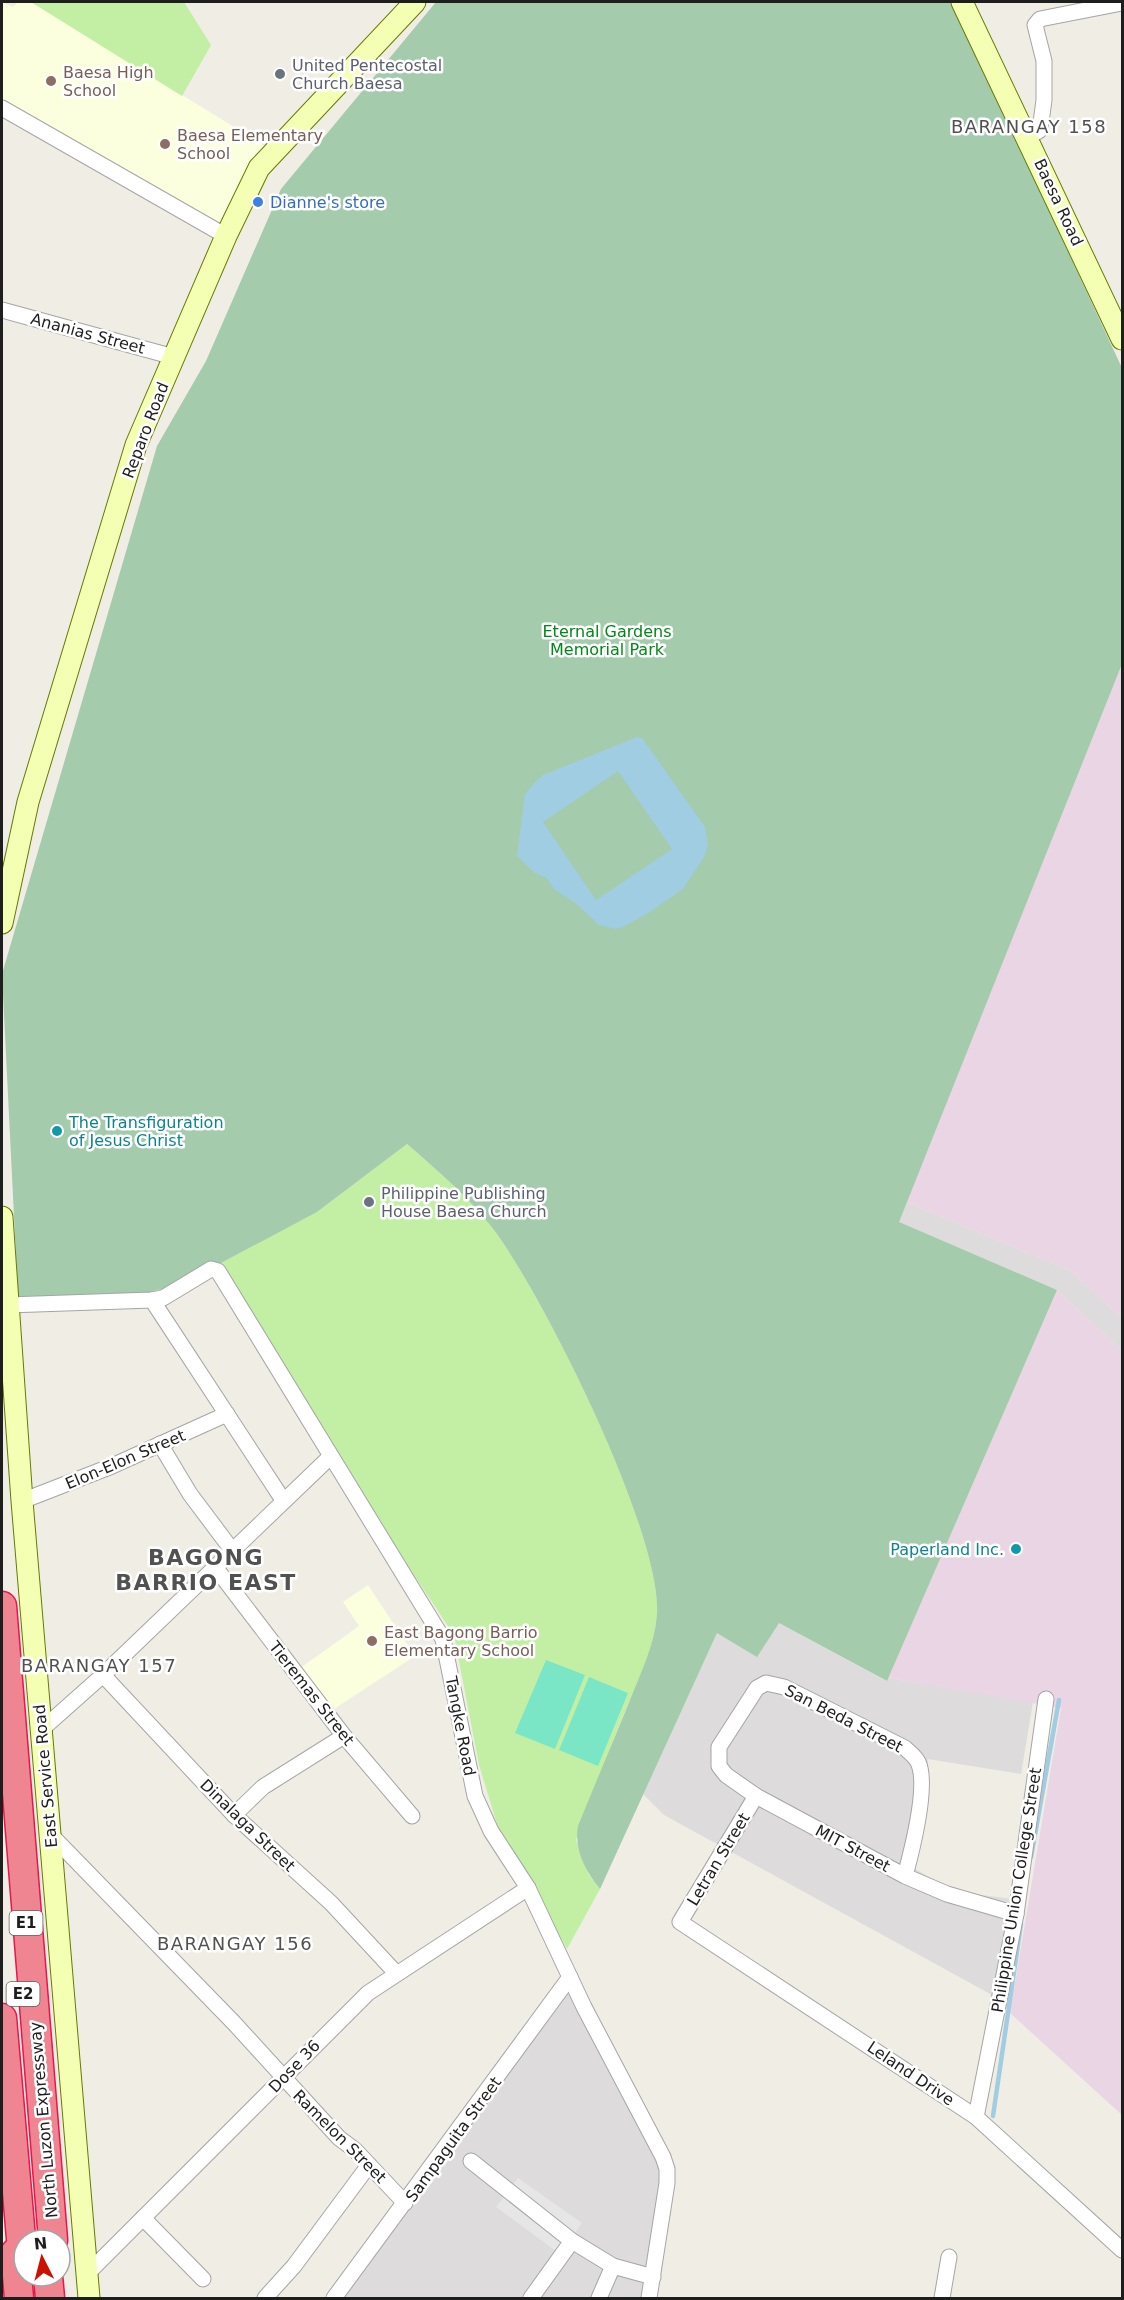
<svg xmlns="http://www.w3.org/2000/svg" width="1124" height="2300" font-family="'DejaVu Sans',sans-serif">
<rect width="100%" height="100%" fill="#f0ede4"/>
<!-- residential -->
<g fill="#dddbdb">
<polygon points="906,1202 1069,1270 1122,1318 1122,1351 1057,1290 898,1222"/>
<polygon points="779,1623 886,1681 888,1678 1033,1702 1021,1774 928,1759 909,1865 951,1891 1020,1900 1003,2001 664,1815 643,1794 717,1633"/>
<polygon points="570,1991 664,2176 645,2298 339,2298"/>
</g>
<!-- industrial -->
<g fill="#ead5e4">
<polygon points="1122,664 1122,1318 1069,1270 906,1202"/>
<polygon points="1057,1290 1122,1351 1122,2115 1010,2013 1061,1708 888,1678"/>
</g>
<!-- education -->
<g fill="#fcffde">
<polygon points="2,2 13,7 18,2 31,2 268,148 225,229 2,107"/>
<polygon points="368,1585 415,1656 331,1711 299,1669 359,1626 343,1602"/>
</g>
<!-- grass -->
<g fill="#c3efa5">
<polygon points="31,2 184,2 211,45 182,96"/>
<path d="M407 1144C438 1171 469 1197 494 1230 544 1297 663 1534 657 1615 654 1652 635 1687 621 1721 605 1761 591 1800 576 1840L589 1875 600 1889 567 1949 497 1824 479 1765 454 1635 333 1454 218 1263 317 1212Z"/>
</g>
<!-- cemetery -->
<path fill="#a3cbac" d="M436 2H952L1122 368V664L899 1222 1057 1290 887 1681 779 1623 757 1657 717 1633 600 1889C585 1870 574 1850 578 1826 595 1784 613 1742 630 1700 641 1672 655 1644 657 1614 662 1533 544 1297 494 1230 469 1197 438 1171 407 1144L317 1212 185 1282C133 1302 73 1296 18 1297L2 974 157 446 206 361 281 189Z"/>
<!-- pitch -->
<g fill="#7be6c5">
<polygon points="546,1660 585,1675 555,1749 515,1733"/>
<polygon points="589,1677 628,1693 598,1766 559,1750"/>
</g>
<!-- parking -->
<g fill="#e6e6e6">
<polygon points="518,2178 582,2223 572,2237 509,2190"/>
<polygon points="506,2195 569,2241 560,2254 496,2207"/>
</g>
<!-- water -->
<path fill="#a0cde2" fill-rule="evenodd" d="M637 737 643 739 705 827 708 845 704 857 683 889 650 912 623 927 615 929 599 925 574 902 554 889 547 878 535 873 517 856 525 794 533 784 543 775ZM618 771 672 849 596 900 543 822Z"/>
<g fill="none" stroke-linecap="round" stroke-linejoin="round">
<!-- stream -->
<g stroke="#a0cde2" stroke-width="4.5">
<polyline points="1031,1857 1059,1700"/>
<polyline points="993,2116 1021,1924"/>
</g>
<defs>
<g id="street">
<polyline points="2,108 226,236"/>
<polyline points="1029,137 1040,130 1044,100 1044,61 1035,25 1040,19 1122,3"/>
<polyline points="2,310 174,357"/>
<polyline points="152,1300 283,1500"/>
<polyline points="8,1305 152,1300 163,1298 211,1269 218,1271 443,1639 475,1796 491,1831 528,1888 584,2007 663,2157 667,2169 667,2183 649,2298"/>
<polyline points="160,1444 190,1494 232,1550"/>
<polyline points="22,1501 112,1466 227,1414"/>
<polyline points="215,1567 344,1736 412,1816"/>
<polyline points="103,1675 234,1815 331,1903 396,1973"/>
<polyline points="40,1731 103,1675 330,1457"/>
<polyline points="756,1796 680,1922 976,2117 1122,2250"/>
<polyline points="234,1815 263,1787 344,1736"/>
<polyline points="51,1835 234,2023 339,2138 355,2150 405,2203"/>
<path d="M905 1876C912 1850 929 1785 918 1762 915 1756 909 1752 905 1748L784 1687 766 1683 757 1688 719 1747V1766L726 1775 756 1796 905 1876 947 1894 1016 1914"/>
<polyline points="976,2117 1016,1914 1046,1699"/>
<polyline points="471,2161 572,2241 613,2266 653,2277"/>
<polyline points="143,2218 203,2279"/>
<polyline points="87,2274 368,1993 528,1888"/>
<polyline points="265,2298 294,2266 369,2165"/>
<polyline points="334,2298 570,1977"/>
<polyline points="531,2298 572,2241"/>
<polyline points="599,2298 613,2266"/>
<polyline points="942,2298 949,2257"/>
</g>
<g id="secondary">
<polyline points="962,2 1122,339"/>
<polyline points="2,923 28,802 136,445 226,236 259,168 415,2"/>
<polyline points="2,1217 22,1501 89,2298"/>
</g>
<g id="highway">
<polyline points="2,1606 53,2240"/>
<polyline points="2,2018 24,2273"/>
<polyline points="15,2253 19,2298"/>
<polyline points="48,2276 50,2298"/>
</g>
</defs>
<!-- street casing -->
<use href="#street" stroke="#a5a5a5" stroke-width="17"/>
<!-- secondary casing -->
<use href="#secondary" stroke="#647b00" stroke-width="23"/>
<!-- highway casing -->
<use href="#highway" stroke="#ea154d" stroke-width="31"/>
<!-- street -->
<use href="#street" stroke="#fff" stroke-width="15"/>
<!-- secondary -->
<use href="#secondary" stroke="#f5ffb3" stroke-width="21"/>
<!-- highway -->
<use href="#highway" stroke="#ee8590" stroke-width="28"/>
</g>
<!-- markers -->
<g fill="#6b7280" stroke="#fff" stroke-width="2">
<circle cx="280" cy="74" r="6"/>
<circle cx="369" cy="1202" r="6"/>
</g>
<g fill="#8d6e63" stroke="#fff" stroke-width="2">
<circle cx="51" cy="81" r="6"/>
<circle cx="165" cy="144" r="6"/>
<circle cx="372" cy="1641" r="6"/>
</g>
<circle fill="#3f7fe0" stroke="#fff" stroke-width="2" cx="258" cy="202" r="6"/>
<g fill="#0f9aa8" stroke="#fff" stroke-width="2">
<circle cx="57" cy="1131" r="6"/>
<circle cx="1016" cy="1549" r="6"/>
</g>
<g text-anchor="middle" stroke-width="5" stroke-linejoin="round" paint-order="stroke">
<!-- shield labels -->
<g fill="#fff" stroke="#626262" stroke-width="1.5">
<rect x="9.5" y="1911" width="33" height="24" rx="4.5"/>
<rect x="6.5" y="1982" width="33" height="24" rx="4.5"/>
</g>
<g font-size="15" font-weight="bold" fill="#1e1e1e">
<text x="26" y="1928">E1</text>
<text x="23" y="1999">E2</text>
</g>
<!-- worship labels -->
<g font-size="16" fill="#5b616d" stroke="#fff" text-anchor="start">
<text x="292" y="71">United Pentecostal<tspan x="292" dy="18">Church Baesa</tspan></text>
<text x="381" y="1199">Philippine Publishing<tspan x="381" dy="18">House Baesa Church</tspan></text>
</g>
<!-- education labels -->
<g font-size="16" fill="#785e54" stroke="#fff" text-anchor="start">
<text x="63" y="78">Baesa High<tspan x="63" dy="18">School</tspan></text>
<text x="177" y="141">Baesa Elementary<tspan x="177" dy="18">School</tspan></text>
<text x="384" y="1638">East Bagong Barrio<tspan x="384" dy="18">Elementary School</tspan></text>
</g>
<!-- shop labels -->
<g font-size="16" fill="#366cbe" stroke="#fff" text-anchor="start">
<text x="270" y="208">Dianne's store</text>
</g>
<!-- street labels -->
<g font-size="16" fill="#1e1e1e" stroke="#fff">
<text transform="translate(1059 202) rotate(65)" y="6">Baesa Road</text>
<text transform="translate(88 333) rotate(15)" y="6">Ananias Street</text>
<text transform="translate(145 430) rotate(-69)" y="6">Reparo Road</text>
<text transform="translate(125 1459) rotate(-23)" y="6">Elon-Elon Street</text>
<text transform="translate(312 1693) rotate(52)" y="6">Tieremas Street</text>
<text transform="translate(844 1718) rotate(27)" y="6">San Beda Street</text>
<text transform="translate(461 1726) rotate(79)" y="6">Tangke Road</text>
<text transform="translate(45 1776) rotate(-95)" y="6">East Service Road</text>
<text transform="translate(248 1825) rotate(44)" y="6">Dinalaga Street</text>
<text transform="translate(853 1848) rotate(28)" y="6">MIT Street</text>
<text transform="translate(718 1859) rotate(-59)" y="6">Letran Street</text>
<text transform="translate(1016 1890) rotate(-81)" y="6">Philippine Union College Street</text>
<text transform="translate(294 2066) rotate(-46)" y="6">Dose 36</text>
<text transform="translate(911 2073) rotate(34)" y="6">Leland Drive</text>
<text transform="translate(43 2120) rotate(-95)" y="6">North Luzon Expressway</text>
<text transform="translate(340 2136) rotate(45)" y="6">Ramelon Street</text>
<text transform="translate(453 2139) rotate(-54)" y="6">Sampaguita Street</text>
</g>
<!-- park labels -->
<g font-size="16" fill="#028718" stroke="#fff">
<text x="607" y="637">Eternal Gardens<tspan x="607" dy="18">Memorial Park</tspan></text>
</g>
<!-- culture labels -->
<g font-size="16" fill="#0d838f" stroke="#fff" text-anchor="start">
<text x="69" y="1128">The Transfiguration<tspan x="69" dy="18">of Jesus Christ</tspan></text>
<text x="1004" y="1555" text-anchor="end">Paperland Inc.</text>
</g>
<!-- neighbourhood labels -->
<g font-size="18" letter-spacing="1.5" fill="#515151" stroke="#fff">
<text x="1029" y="133">BARANGAY 158</text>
<text x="99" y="1672">BARANGAY 157</text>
<text x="235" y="1950">BARANGAY 156</text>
</g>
<!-- district labels -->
<g font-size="22" font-weight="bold" letter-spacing="1.5" fill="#515151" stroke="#fff">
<text x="206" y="1565">BAGONG<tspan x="206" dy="25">BARRIO EAST</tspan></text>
</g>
</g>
<!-- border -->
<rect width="1124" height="2300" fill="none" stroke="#1e1e1e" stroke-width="6"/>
<!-- north arrow -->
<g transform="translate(42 2258) rotate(354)"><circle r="28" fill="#ffffff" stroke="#a5a5a5" stroke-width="1.5"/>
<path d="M0-4.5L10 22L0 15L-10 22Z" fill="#cd1100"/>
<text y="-9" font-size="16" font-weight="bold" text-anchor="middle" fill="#1e1e1e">N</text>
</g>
</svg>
